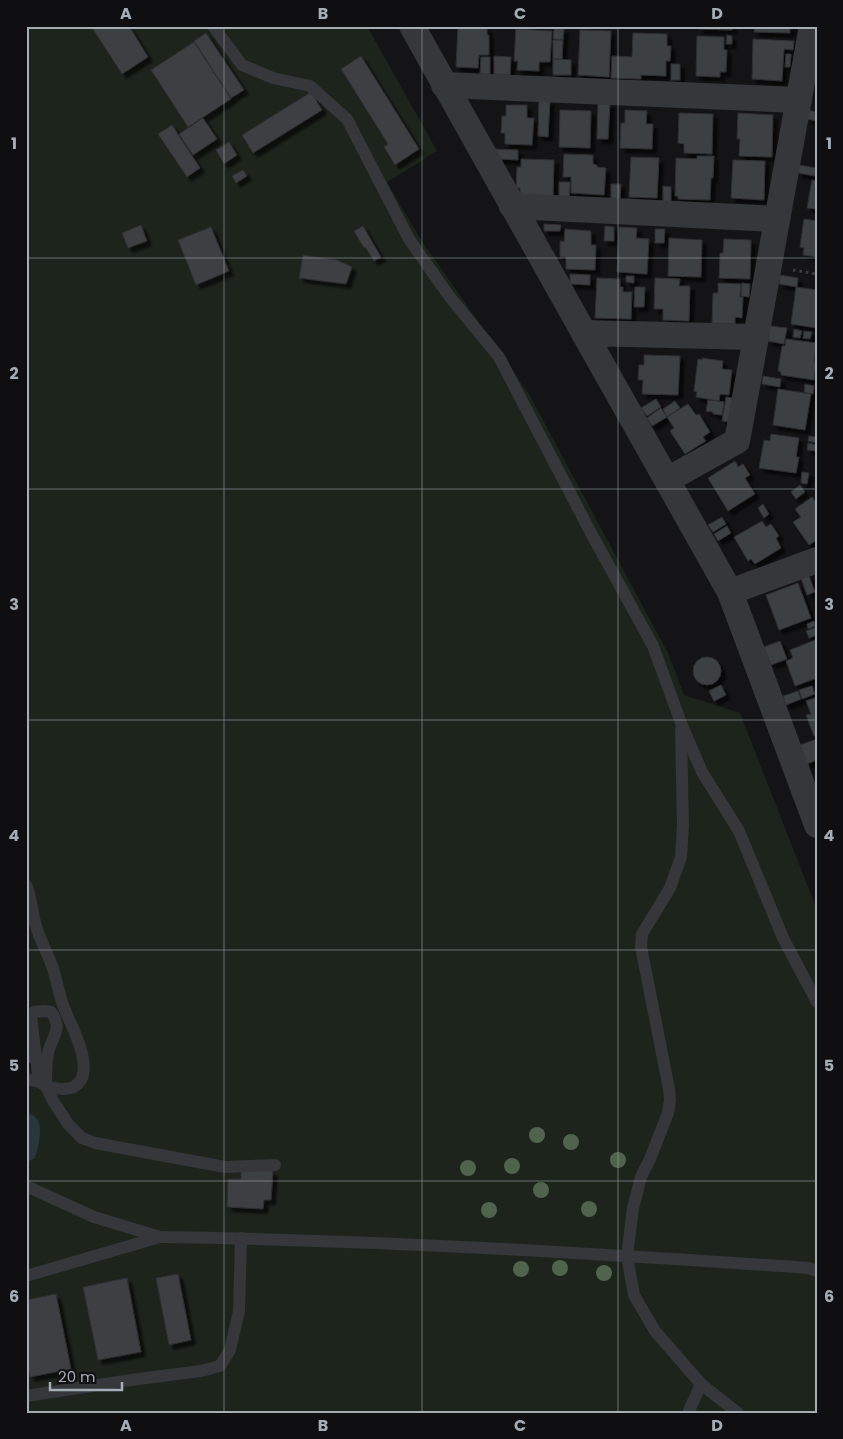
<svg xmlns="http://www.w3.org/2000/svg" width="843" height="1439" font-family="Poppins,sans-serif">
<defs>
<filter id="shadow"><feDropShadow dx="4.5" dy="4.5" stdDeviation="1" flood-color="#0009"/></filter>
</defs>
<rect width="100%" height="100%" fill="#141416"/>
<!-- green -->
<polygon fill="#1c241c" points="26,26 367,26 437,151 387,182 421,240 529,394 668,653 684,695 740,713 817,910 817,1413 26,1413"/>
<!-- water -->
<path fill="#29363b" d="M26 1113C29 1114 32 1114 34 1116 45 1123 38 1148 35 1158L26 1163Z"/>
<!-- building -->
<g fill="#3e3f43" stroke="#2e2f32" filter="url(#shadow)">
<polygon points="91,26 129,26 148,57 122,74"/>
<polygon points="699,26 732,26 732,30 699,29"/>
<polygon points="755,26 794,26 794,28 790,28 790,33 754,32"/>
<polygon points="458,27 487,28 487,35 489,35 489,55 479,55 478,68 456,67"/>
<polygon points="516,29 552,31 550,62 539,62 539,71 517,70 518,61 514,61"/>
<polygon points="554,29 564,29 563,40 553,39"/>
<polygon points="580,30 611,31 609,77 578,75"/>
<polygon points="206,33 244,90 231,98 194,41"/>
<polygon points="633,33 667,34 667,46 671,46 670,61 666,61 666,76 641,75 641,79 611,78 612,56 632,57"/>
<polygon points="727,35 732,36 732,44 726,44"/>
<polygon points="697,36 724,37 724,50 727,50 726,72 720,72 720,77 696,76"/>
<polygon points="753,39 794,41 793,50 784,49 782,81 752,79"/>
<polygon points="553,40 563,40 562,59 553,59"/>
<polygon points="194,42 231,99 188,127 151,70"/>
<polygon points="786,54 791,54 790,67 785,67"/>
<polygon points="361,56 419,149 395,165 384,147 388,144 341,69"/>
<polygon points="494,56 511,57 510,75 494,74"/>
<polygon points="481,57 490,57 490,74 480,74"/>
<polygon points="553,59 571,60 571,75 553,75"/>
<rect x="671" y="64" width="9" height="16"/>
<polygon points="311,92 322,110 253,153 242,135"/>
<polygon points="539,100 550,100 548,137 538,136"/>
<polygon points="598,103 610,103 608,139 597,139"/>
<polygon points="506,105 527,105 527,118 534,118 532,145 505,144 505,133 501,133 502,116 506,116"/>
<polygon points="560,110 591,111 590,148 559,147"/>
<polygon points="625,110 647,111 646,124 653,124 652,149 620,148 621,123 625,123"/>
<polygon points="808,110 817,112 817,121 807,119"/>
<polygon points="679,113 713,114 712,154 684,153 684,144 678,143"/>
<polygon points="738,113 773,115 772,157 739,156 740,139 737,139"/>
<polygon points="203,118 217,139 193,155 179,134"/>
<polygon points="172,125 200,168 187,177 158,134"/>
<polygon points="229,142 237,155 224,164 216,150"/>
<polygon points="494,149 518,150 518,160 499,159"/>
<polygon points="564,154 593,155 593,164 597,165 597,167 606,168 604,195 571,193 571,177 563,177"/>
<polygon points="697,156 714,156 713,178 711,178 710,200 678,199 678,196 675,196 676,158 697,159"/>
<polygon points="631,157 659,158 657,198 629,197"/>
<polygon points="521,159 554,160 553,196 520,195 520,188 516,188 517,167 521,167"/>
<polygon points="733,160 765,161 764,200 731,198"/>
<polygon points="799,165 816,168 815,176 798,173"/>
<polygon points="243,170 247,176 236,183 232,176"/>
<polygon points="812,180 817,181 817,209 807,208"/>
<polygon points="559,182 570,182 569,201 559,200"/>
<polygon points="611,184 621,184 620,202 611,202"/>
<polygon points="663,186 671,187 671,204 663,204"/>
<polygon points="804,219 817,221 817,257 803,255 804,248 800,247"/>
<polygon points="544,224 561,225 560,231 544,231"/>
<polygon points="141,225 147,241 128,248 122,233"/>
<polygon points="363,226 381,257 374,261 365,247 364,248 354,231"/>
<polygon points="605,226 614,227 614,241 604,241"/>
<polygon points="211,227 229,271 196,285 178,240"/>
<polygon points="619,227 637,228 636,238 649,239 647,274 617,272"/>
<polygon points="565,229 591,231 591,245 596,245 595,270 566,269 566,257 560,257 560,241 564,242"/>
<polygon points="655,229 665,229 664,243 655,243"/>
<polygon points="669,238 702,240 701,277 668,276"/>
<polygon points="724,239 751,240 750,279 719,278 720,253 723,253"/>
<polygon points="303,255 337,260 352,267 346,284 299,278"/>
<polygon points="570,274 590,275 590,285 570,284"/>
<polygon points="780,275 798,278 797,287 779,284"/>
<polygon points="626,276 634,276 634,283 626,282"/>
<polygon points="597,278 620,279 620,287 623,287 623,292 632,292 631,319 595,318"/>
<polygon points="655,278 680,279 679,286 690,286 689,321 663,320 663,309 654,309"/>
<polygon points="718,283 741,284 740,297 743,297 742,318 735,317 735,324 712,323 713,293 718,293"/>
<polygon points="742,283 750,284 749,297 741,296"/>
<polygon points="635,287 645,287 644,307 634,307"/>
<polygon points="796,287 817,290 817,328 791,324"/>
<polygon points="770,326 787,328 784,344 768,341"/>
<polygon points="794,329 802,331 800,338 793,337"/>
<polygon points="804,331 812,332 810,339 803,338"/>
<polygon points="786,339 816,343 814,362 816,362 814,380 781,375 781,372 778,371 782,346 785,346"/>
<polygon points="644,355 680,356 678,395 642,394 643,380 638,380 639,365 644,365"/>
<polygon points="702,358 723,361 722,369 732,370 729,395 720,394 719,401 696,397 697,392 694,391 698,359 702,360"/>
<polygon points="763,376 781,379 780,387 762,384"/>
<polygon points="805,384 814,386 813,394 804,392"/>
<polygon points="778,389 811,394 805,430 773,425"/>
<polygon points="726,397 734,398 730,422 722,421"/>
<polygon points="656,399 661,407 647,416 641,408"/>
<polygon points="708,400 724,402 722,415 713,414 713,412 706,411"/>
<polygon points="675,401 680,408 667,417 663,409"/>
<polygon points="688,404 696,415 699,414 710,432 703,437 706,441 685,454 670,431 674,428 667,417"/>
<polygon points="661,408 667,417 652,426 647,418"/>
<polygon points="771,434 799,438 796,457 799,457 796,473 759,468 764,440 770,441"/>
<polygon points="809,436 817,437 816,443 808,441"/>
<polygon points="808,443 817,445 817,451 807,450"/>
<polygon points="735,461 738,467 743,464 750,475 745,478 755,494 728,511 708,478"/>
<polygon points="802,472 809,473 807,484 801,483"/>
<polygon points="800,485 805,492 796,499 791,492"/>
<polygon points="812,497 817,503 817,540 809,545 793,522 801,517 795,509"/>
<polygon points="763,504 769,514 764,518 758,508"/>
<polygon points="722,517 726,524 713,532 708,525"/>
<polygon points="762,521 766,527 771,524 779,536 776,538 781,548 755,564 751,559 748,561 734,537"/>
<polygon points="727,526 731,533 718,541 714,534"/>
<polygon points="809,576 815,592 807,595 801,578"/>
<polygon points="798,583 811,618 779,630 766,595"/>
<polygon points="814,621 816,626 808,629 807,624"/>
<polygon points="817,627 817,635 809,638 806,631"/>
<polygon points="815,640 817,644 817,678 795,686 786,661 793,658 790,650"/>
<polygon points="780,641 787,659 771,665 764,647"/>
<circle cx="707" cy="671" r="14"/>
<polygon points="721,685 726,695 714,701 709,691"/>
<polygon points="812,686 815,694 802,699 799,690"/>
<polygon points="798,691 801,699 786,705 783,696"/>
<polygon points="817,697 817,735 814,736 806,715 811,714 806,701"/>
<polygon points="817,739 817,760 807,764 800,745"/>
<polygon points="26,1027 32,1063 26,1063"/>
<polygon points="241,1169 273,1171 271,1200 264,1200 263,1209 227,1207 228,1179 241,1179"/>
<polygon points="178,1274 191,1340 169,1345 156,1278"/>
<polygon points="127,1278 141,1352 98,1360 83,1287"/>
<polygon points="56,1294 71,1369 30,1377 26,1357 26,1300"/>
</g>
<g fill="none" stroke-linecap="round" stroke-linejoin="round">
<!-- path -->
<polyline stroke="#3b3e42" stroke-width="3" stroke-dasharray="2.5 4" stroke-linecap="butt" points="793,270 817,274"/>
<!-- lane -->
<g stroke="#35373b" stroke-width="12">
<polyline points="213,26 242,65 273,78 310,86 347,119 409,239 449,296 499,357 591,533 653,646 681,723 702,772 739,831 783,938 817,1002"/>
<polyline points="681,730 683,826 681,857 670,888 642,934 641,947 669,1089 670,1100 668,1113 650,1159 641,1177 633,1208 627,1256 634,1295 655,1331 701,1384 738,1413"/>
<path d="M26 885C32 898 32 913 36 926 40 940 47 952 52 966 57 980 59 996 65 1010 72 1027 91 1062 81 1080 73 1093 57 1089 46 1086 46 1076 46 1064 48 1054 51 1037 64 1029 51 1012L44 1011 34 1012 31 1017 39 1082"/>
<polyline points="26,1079 39,1082 46,1086 52,1099 68,1124 82,1138 95,1143 225,1167 275,1165"/>
<polyline points="26,1186 94,1217 160,1237 26,1276"/>
<path d="M160 1237C376 1240 592 1253 808 1268L817 1271"/>
<polyline points="26,1396 131,1380 201,1371 220,1366 230,1350 239,1311 241,1238"/>
<polyline points="688,1413 701,1384"/>
</g>
<!-- street -->
<g stroke="#35373b" stroke-width="26">
<polyline points="412,26 584,333"/>
<polyline points="444,85 799,100"/>
<polyline points="512,206 777,219"/>
<polyline points="756,337 812,26"/>
<polyline points="667,480 737,441 756,337 584,333 730,592 817,825"/>
<polyline points="730,592 817,560"/>
</g>
</g>
<!-- trees -->
<g fill="#4f634d">
<circle cx="537" cy="1135" r="8"/>
<circle cx="571" cy="1142" r="8"/>
<circle cx="618" cy="1160" r="8"/>
<circle cx="512" cy="1166" r="8"/>
<circle cx="468" cy="1168" r="8"/>
<circle cx="541" cy="1190" r="8"/>
<circle cx="589" cy="1209" r="8"/>
<circle cx="489" cy="1210" r="8"/>
<circle cx="560" cy="1268" r="8"/>
<circle cx="521" cy="1269" r="8"/>
<circle cx="604" cy="1273" r="8"/>
</g>
<!-- grid -->
<path fill="none" stroke="#a5aeb7" stroke-width="1" stroke-opacity="0.55" d="M224 26V1413M422 26V1413M618 26V1413M26 258H817M26 489H817M26 720H817M26 950H817M26 1181H817"/>
<!-- border -->
<rect width="843" height="1439" fill="none" stroke="#0f0f11" stroke-width="55"/>
<!-- scale -->
<path d="M50 1382v8h72v-8" fill="none" stroke="#a5aeb7" stroke-width="2.5"/>
<text x="58" y="1382" font-size="15" fill="#a5aeb7" stroke="#0f0f11" stroke-width="4" paint-order="stroke">20 m</text>
<rect x="28" y="28" width="788" height="1384" fill="none" stroke="#a5aeb7" stroke-width="2"/>
<g font-size="16" text-anchor="middle" font-weight="bold" fill="#a5aeb7">
<text x="126" y="19">A</text>
<text x="323" y="19">B</text>
<text x="520" y="19">C</text>
<text x="717" y="19">D</text>
<text x="14" y="149">1</text>
<text x="829" y="149">1</text>
<text x="14" y="379">2</text>
<text x="829" y="379">2</text>
<text x="14" y="610">3</text>
<text x="829" y="610">3</text>
<text x="14" y="841">4</text>
<text x="829" y="841">4</text>
<text x="14" y="1071">5</text>
<text x="829" y="1071">5</text>
<text x="14" y="1302">6</text>
<text x="829" y="1302">6</text>
<text x="126" y="1431">A</text>
<text x="323" y="1431">B</text>
<text x="520" y="1431">C</text>
<text x="717" y="1431">D</text>
</g>
</svg>
